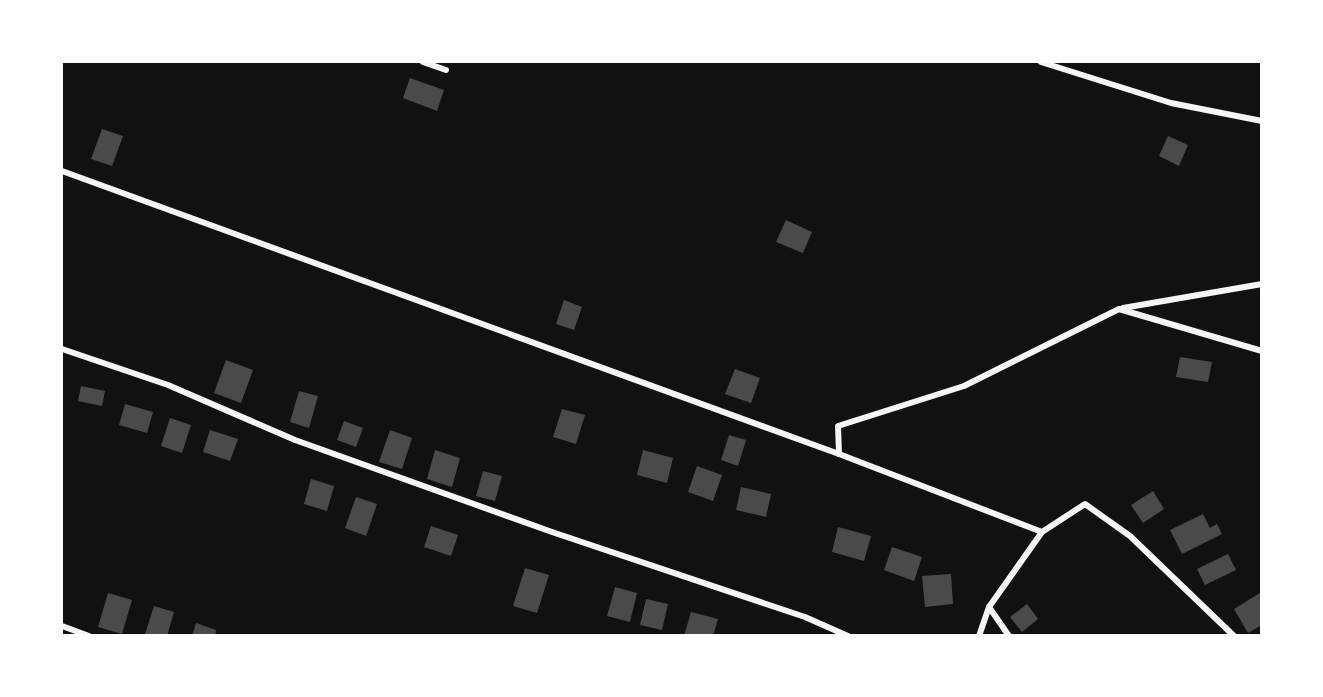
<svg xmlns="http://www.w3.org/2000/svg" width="1323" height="697" font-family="'Fira Sans',sans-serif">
<rect width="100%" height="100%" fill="#111"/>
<!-- building -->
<g fill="#4a4a4a">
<polygon points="410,78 444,90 437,111 403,98"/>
<polygon points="102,129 123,136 112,166 91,159"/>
<polygon points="1168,136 1188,145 1179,166 1159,156"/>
<polygon points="786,220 812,232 803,253 776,242"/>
<polygon points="564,300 582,307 574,330 556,324"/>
<polygon points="1180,357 1212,362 1208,382 1176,377"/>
<polygon points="226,360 253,370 241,403 214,393"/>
<polygon points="735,369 760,378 751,403 725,394"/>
<polygon points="81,386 105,391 102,406 78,401"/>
<polygon points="299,391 318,396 309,428 290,422"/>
<polygon points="125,404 153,412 147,433 119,425"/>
<polygon points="562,409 585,415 576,444 553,437"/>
<polygon points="170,418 191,425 182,453 161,446"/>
<polygon points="344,421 363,428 356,447 337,440"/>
<polygon points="210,430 238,439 230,461 203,452"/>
<polygon points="390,430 412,438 402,469 379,462"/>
<polygon points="729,435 746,440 738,466 721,460"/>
<polygon points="435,450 460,458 452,487 427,479"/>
<polygon points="643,450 673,458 667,483 637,475"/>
<polygon points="697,466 722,475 713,501 688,492"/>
<polygon points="483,471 502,476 495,501 476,496"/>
<polygon points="311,479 334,486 327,511 304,504"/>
<polygon points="741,487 771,494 766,517 736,510"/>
<polygon points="1153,491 1164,509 1143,523 1131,505"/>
<polygon points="356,497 377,504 366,536 345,528"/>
<polygon points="1203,514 1210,528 1217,524 1222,534 1182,554 1170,530"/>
<polygon points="431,526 458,535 451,556 424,547"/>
<polygon points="838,527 871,536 864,561 832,552"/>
<polygon points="892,547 922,557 914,581 884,570"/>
<polygon points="1228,554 1236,570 1205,585 1197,569"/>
<polygon points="525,568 549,575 537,613 513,606"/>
<polygon points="951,574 953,604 925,607 922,576"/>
<polygon points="615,587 637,593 630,622 607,616"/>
<polygon points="108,593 132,600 122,634 98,627"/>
<polygon points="1260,593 1262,595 1262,625 1248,633 1234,609"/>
<polygon points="646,599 668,604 662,630 640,625"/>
<polygon points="1027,604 1038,619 1022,632 1010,617"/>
<polygon points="154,606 174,612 167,636 145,634"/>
<polygon points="691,612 718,619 713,636 684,636"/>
<polygon points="196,623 216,630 215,636 192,636"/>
</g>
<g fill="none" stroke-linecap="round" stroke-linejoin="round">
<!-- minor -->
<g stroke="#f5f5f5" stroke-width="6">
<polyline points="423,62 446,70"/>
<polyline points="1041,62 1171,103 1262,121"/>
<polyline points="62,171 839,454 1042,532"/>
<polyline points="1123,308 1262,284"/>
<polyline points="62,349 168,385 295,440 552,532 805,617 848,636"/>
<polyline points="839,454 838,426 964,386 1119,309 1262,351"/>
<polyline points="989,607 1009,636"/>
<polyline points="62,626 89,636"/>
<polyline points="979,636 989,607 1042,532 1085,504 1130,536 1234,636"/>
</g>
</g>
<!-- border -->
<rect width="1323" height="697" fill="none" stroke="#ffffff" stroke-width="126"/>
</svg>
